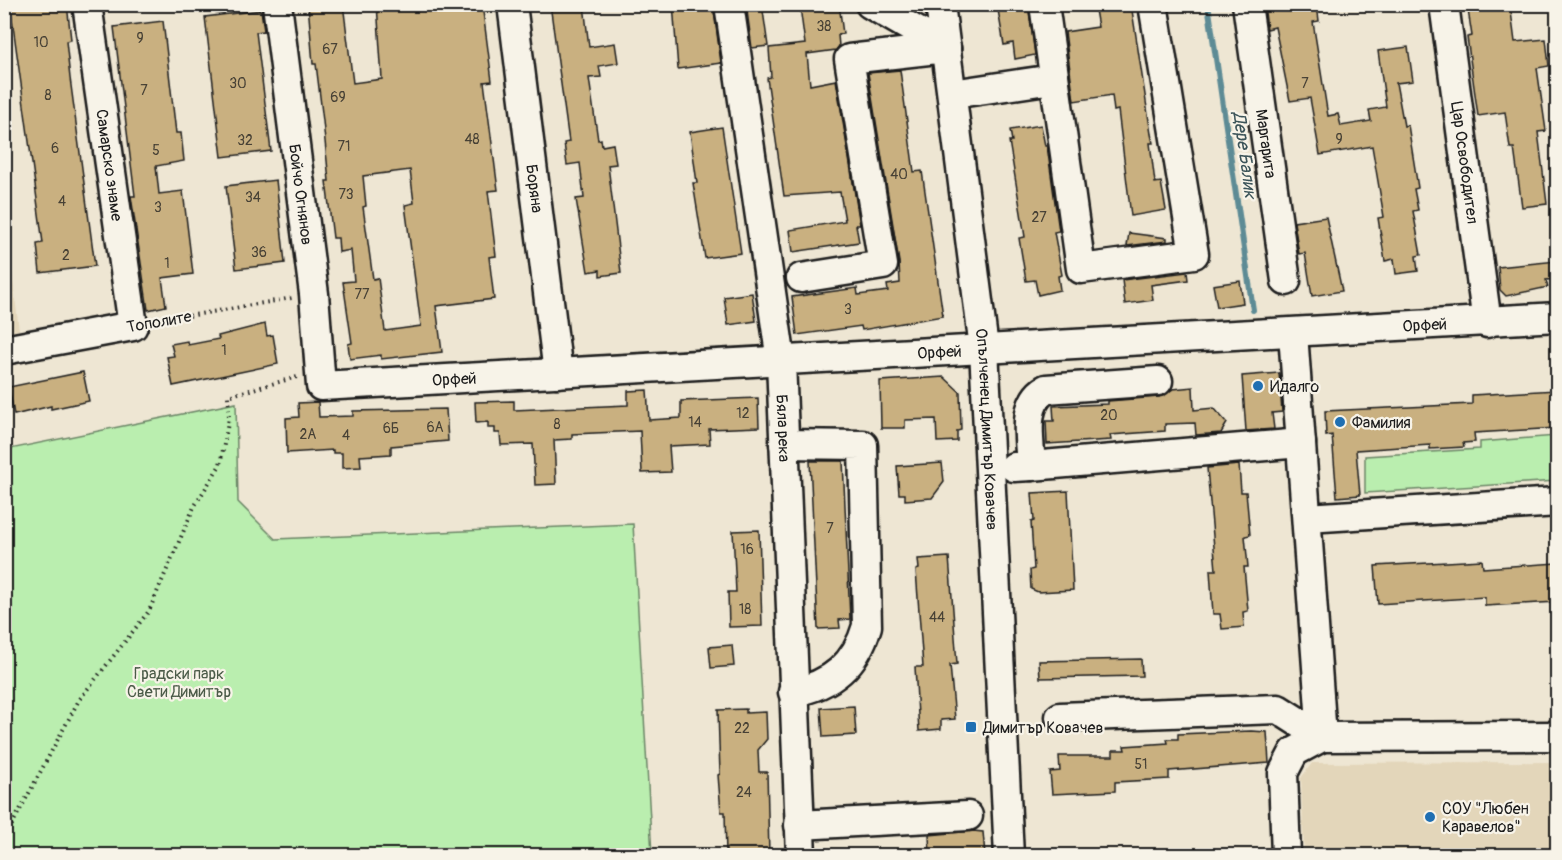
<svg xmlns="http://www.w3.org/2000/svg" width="1562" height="860" font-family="Pangolin,sans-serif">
<rect width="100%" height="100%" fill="#eee6d3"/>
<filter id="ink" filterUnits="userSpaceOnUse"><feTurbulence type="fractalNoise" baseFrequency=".0167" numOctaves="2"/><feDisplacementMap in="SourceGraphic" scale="12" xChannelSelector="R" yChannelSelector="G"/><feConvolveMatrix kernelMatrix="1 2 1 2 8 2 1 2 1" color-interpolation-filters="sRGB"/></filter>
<g filter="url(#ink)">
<!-- built -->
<g fill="#e3d6ba">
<polygon points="4,207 19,330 5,333 4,333"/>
<polygon points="1557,762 1557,855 1304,855 1301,778 1312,763"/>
</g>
<!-- green -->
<g fill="#baeeaf" stroke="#6b8566" stroke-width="1.5">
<polygon points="236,403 238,502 275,539 633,524 652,855 5,855 5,450"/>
<polygon points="1557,436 1557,481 1365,493 1365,456 1480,449 1480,442"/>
</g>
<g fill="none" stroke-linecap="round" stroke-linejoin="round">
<!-- stream -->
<polyline stroke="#5d8b95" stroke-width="6" points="1208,4 1253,310"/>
</g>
<!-- building -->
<g fill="#c9b080" stroke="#1c1c1c" stroke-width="1.5" fill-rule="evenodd">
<polygon points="10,4 67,4 71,40 66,41 70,78 95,266 40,273 37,244 43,243"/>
<path d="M308 4H343L353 83 382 79 377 4H482L492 81 484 82 498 190 488 191 496 256 489 257 494 299 436 306 442 352 381 359V355L350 359 348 344 352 343 343 282 354 281 351 250 339 252 338 238H333L326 181H329L323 121 316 64H313ZM410 170 414 203 405 205 421 326 385 331 378 278 373 279 363 207 366 206 363 176Z"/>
<polygon points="550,4 567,4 567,7 584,5 589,47 615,43 618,63 599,66 601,77 589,78 598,140 601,139 602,146 613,144 616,164 608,165 621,273 600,276 600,270 588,272 576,199 584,198 580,163 567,165 564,143 569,142"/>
<polygon points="673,4 713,4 721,63 678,69"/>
<polygon points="746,4 762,4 768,46 752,48"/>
<polygon points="802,4 839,4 843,34 838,35 839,46 836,50 807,54 810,85 836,80 860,225 856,225 859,242 793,252 790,230 845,221 840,192 784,196 767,78 771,77 769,48 805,44 800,7"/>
<polygon points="997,4 1028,4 1035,55 1015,59 1013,43 1004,45"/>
<polygon points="1094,4 1131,4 1151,134 1153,143 1150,143 1155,183 1161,182 1166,210 1131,216 1118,110 1114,111 1112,95 1074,101 1065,32 1098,27"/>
<polygon points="1264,4 1317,4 1319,21 1313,22 1328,116 1338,114 1341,126 1371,121 1369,110 1386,107 1378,51 1408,47 1413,81 1396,83 1404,126 1408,125 1418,188 1414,189 1418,210 1413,211 1421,255 1416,256 1418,271 1396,274 1394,259 1385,261 1378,218 1384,217 1372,146 1320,155 1310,98 1290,101 1275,27 1267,29"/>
<polygon points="1487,4 1510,4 1515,42 1546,39 1549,66 1537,68 1546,131 1538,132 1547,204 1522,207 1514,148 1510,148 1505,112 1478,116 1467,37 1472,36 1468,10 1488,7"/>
<polygon points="261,10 264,31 256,32 271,151 222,157 205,17"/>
<polygon points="163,21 176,133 181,133 184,161 156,166 159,194 183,191 193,274 162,278 166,306 148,310 131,196 135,196 114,27"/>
<polygon points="900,70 914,172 922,171 943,316 862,330 861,326 797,335 792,297 857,288 858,295 888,291 887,285 900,283 899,262 868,73"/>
<polygon points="1041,125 1045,146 1047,146 1059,231 1054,232 1062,275 1058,276 1060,290 1038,295 1035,280 1026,281 1019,238 1025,237 1009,141 1012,141 1010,130"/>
<polygon points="722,127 741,253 705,258 693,183 697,183 690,132"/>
<polygon points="276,180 285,263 236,269 226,186"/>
<polygon points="1326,217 1342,291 1312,296 1305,253 1299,254 1294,222"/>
<polygon points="1129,233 1167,238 1167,241 1127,246"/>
<polygon points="1557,261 1557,279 1546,280 1548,287 1506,296 1500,290 1498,267"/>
<polygon points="1187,272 1188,280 1151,285 1153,300 1125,304 1122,280"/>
<polygon points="1240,281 1243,303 1217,307 1213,285"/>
<polygon points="752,293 756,321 728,325 724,297"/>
<polygon points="265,324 267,336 273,335 278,364 173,386 167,357 174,356 171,344 187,341 188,345 219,339 218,336"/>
<polygon points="83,372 89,401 51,409 51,406 14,415 9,387"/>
<polygon points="1279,373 1282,412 1272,413 1274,429 1246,431 1242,376"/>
<polygon points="944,377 960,392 961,430 957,431 957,441 937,442 936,419 905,420 905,428 881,428 880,381"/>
<polygon points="1193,387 1194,410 1214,408 1227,423 1221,433 1196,435 1195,423 1165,424 1165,431 1110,435 1111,440 1047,444 1046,421 1054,421 1053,406 1108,404 1108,401 1159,397 1173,389"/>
<polygon points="647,390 649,420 681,418 681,401 758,398 759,427 709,429 710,444 669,446 671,472 642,473 640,431 572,434 572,439 554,440 556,484 535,485 533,444 501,445 500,433 495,433 495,428 488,428 488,422 476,423 475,402 514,401 514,410 628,405 628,391"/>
<polygon points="1557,390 1557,428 1474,433 1475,442 1463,443 1464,447 1430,449 1430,445 1356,450 1360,495 1337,497 1332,435 1326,436 1325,411 1472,404 1472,395"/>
<polygon points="318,402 319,417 353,416 353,411 446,409 448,441 391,446 391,454 360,456 361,467 342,468 342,453 333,453 333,450 287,453 286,418 299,417 298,403"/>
<polygon points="810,461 843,461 850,619 839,620 840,628 818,629"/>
<polygon points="942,463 944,482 932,498 905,500 905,494 899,494 897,466"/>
<polygon points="1239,465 1241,492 1246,492 1250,535 1245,536 1248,567 1244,567 1248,611 1243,612 1244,627 1222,629 1220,614 1213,614 1210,570 1216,570 1207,468"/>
<polygon points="1068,491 1073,590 1038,592 1031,589 1030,570 1034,569 1031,522 1034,521 1032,493"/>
<polygon points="759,530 762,626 729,627 728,592 736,592 733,531"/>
<polygon points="949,557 957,664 950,665 955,719 941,720 941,729 919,731 915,667 923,667 916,570 919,569 918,559"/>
<polygon points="1482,560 1483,568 1557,563 1557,602 1485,606 1485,597 1378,604 1375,566"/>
<polygon points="732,645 734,666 711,668 709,647"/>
<polygon points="1141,659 1142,676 1040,678 1039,661"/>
<polygon points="854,706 856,735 823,737 821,708"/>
<polygon points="746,709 746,713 766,712 767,739 758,750 759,772 767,772 769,855 726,855 725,812 721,812 718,775 720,774 718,710"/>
<polygon points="1251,731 1267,732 1269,763 1169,771 1169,779 1115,782 1115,791 1052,794 1050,772 1060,771 1059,756 1113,756 1113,750 1125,750 1124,746 1168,743 1167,739 1178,739 1178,734"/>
<polygon points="973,831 983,832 985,855 930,855 929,835"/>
</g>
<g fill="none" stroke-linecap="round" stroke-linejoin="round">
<defs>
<g id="minor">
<path id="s1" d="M277 4 314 294 321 386 1558 317"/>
<path id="s2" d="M512 4 558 373"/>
<path id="s3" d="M729 4 781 361 801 856"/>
<polyline points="870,4 946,48"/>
<path id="s4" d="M940 4 984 348 1009 856"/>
<polyline points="1044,4 1081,269 1194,254 1153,4"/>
<path id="s5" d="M1247 4 1286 281"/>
<path id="s6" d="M1444 4 1487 323"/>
<polyline points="952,94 1053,79"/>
<polyline points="801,278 883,265 849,59 946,48"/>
<polyline points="4,350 133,326 87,4"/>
<path d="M784 444 863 445 867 626C856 664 832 685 793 692"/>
<polyline points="1031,466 1301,443"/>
<path d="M1014 467 1031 466C1030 440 1021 404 1046 389L1158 381"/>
<polyline points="1307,518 1558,502"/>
<polyline points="1060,717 1278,709 1322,737 1558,736"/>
<polyline points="799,825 968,816"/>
<polyline points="1286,856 1283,773 1294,752 1322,737 1293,333"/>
</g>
</defs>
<!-- minor casing -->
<use href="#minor" stroke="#1c1c1c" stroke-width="33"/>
<!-- path -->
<g stroke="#1c1c1c" stroke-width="4" stroke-dasharray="1.5 4.5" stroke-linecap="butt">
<polyline points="154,322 292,298"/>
<polyline points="6,836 79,700 149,611 194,507 220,465 229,418 228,396 297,377"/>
</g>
<!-- minor -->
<use href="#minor" stroke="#f7f3e8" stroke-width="28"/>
</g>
</g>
<!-- markers -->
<g fill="#1f6fb2" stroke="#f7f3e8" stroke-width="2">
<circle cx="1258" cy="386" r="6"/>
<circle cx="1340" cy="422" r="6"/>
<rect x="965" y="721" width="12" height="12" rx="3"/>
<circle cx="1430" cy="817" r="6"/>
</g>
<g text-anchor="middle" stroke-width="4.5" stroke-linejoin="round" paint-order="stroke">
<!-- number labels -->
<g font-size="14" fill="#474135">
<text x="824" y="31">38</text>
<text x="140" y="43">9</text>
<text x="41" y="47">10</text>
<text x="330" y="54">67</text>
<text x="238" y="88">30</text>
<text x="1305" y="88">7</text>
<text x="144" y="95">7</text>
<text x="48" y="100">8</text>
<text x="338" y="102">69</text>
<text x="472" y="144">48</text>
<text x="1339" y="144">9</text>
<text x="245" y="145">32</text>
<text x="344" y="151">71</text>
<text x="55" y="153">6</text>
<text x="156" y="155">5</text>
<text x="899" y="179">40</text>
<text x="346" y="199">73</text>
<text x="253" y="202">34</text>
<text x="62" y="206">4</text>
<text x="158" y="212">3</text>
<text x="1039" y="222">27</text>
<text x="259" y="257">36</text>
<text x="66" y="260">2</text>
<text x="167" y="268">1</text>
<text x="362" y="299">77</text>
<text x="848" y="314">3</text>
<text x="224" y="355">1</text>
<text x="743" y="418">12</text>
<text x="1109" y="420">20</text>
<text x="695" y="427">14</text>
<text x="557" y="429">8</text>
<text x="435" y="432">6А</text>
<text x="391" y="433">6Б</text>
<text x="308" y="439">2А</text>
<text x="346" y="440">4</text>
<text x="830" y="533">7</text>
<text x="747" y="554">16</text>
<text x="745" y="614">18</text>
<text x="937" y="622">44</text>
<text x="742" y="733">22</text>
<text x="1141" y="769">51</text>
<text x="744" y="797">24</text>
</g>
<!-- street labels -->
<g font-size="16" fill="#1c1c1c" stroke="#f7f3e8">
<text dy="6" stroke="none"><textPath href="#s5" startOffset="141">Маргарита</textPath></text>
<text dy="6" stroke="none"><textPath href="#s6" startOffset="160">Цар Освободител</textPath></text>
<text transform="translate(110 165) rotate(82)" y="6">Самарско знаме</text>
<text dy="6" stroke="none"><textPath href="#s2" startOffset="186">Боряна</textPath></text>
<text dy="6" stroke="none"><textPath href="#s1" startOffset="192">Бойчо Огнянов</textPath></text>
<text transform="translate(159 321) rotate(-10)" y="6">Тополите</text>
<text dy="6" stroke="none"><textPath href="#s1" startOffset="1490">Орфей</textPath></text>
<text dy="6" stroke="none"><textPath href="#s1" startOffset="1004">Орфей</textPath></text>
<text dy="6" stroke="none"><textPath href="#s1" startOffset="518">Орфей</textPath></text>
<text dy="6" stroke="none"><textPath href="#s3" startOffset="428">Бяла река</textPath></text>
<text dy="6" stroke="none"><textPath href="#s4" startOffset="428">Опълченец Димитър Ковачев</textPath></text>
</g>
<!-- poi labels -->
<g font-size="16" fill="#1c1c1c" stroke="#f7f3e8" text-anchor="start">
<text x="1270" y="392">Идалго</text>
<text x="1352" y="428">Фамилия</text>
<text x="983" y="733">Димитър Ковачев</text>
<text x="1442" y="814">СОУ "Любен<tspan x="1442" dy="18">Каравелов"</tspan></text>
</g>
<!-- park labels -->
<g font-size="16" fill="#4b5b48" stroke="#f7f3e8">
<text x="179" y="679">Градски парк<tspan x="179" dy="18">Свети Димитър</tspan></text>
</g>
<!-- water labels -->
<g font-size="18" font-style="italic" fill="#3c5459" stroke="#f7f3e8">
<text transform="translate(1245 155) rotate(82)" y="6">Дере Балик</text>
</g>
</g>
<!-- margin -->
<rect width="1562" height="860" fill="none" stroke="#f7f3e8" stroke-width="24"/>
<rect x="12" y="12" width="1538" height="836" fill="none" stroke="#1c1c1c" stroke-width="2" filter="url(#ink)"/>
</svg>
